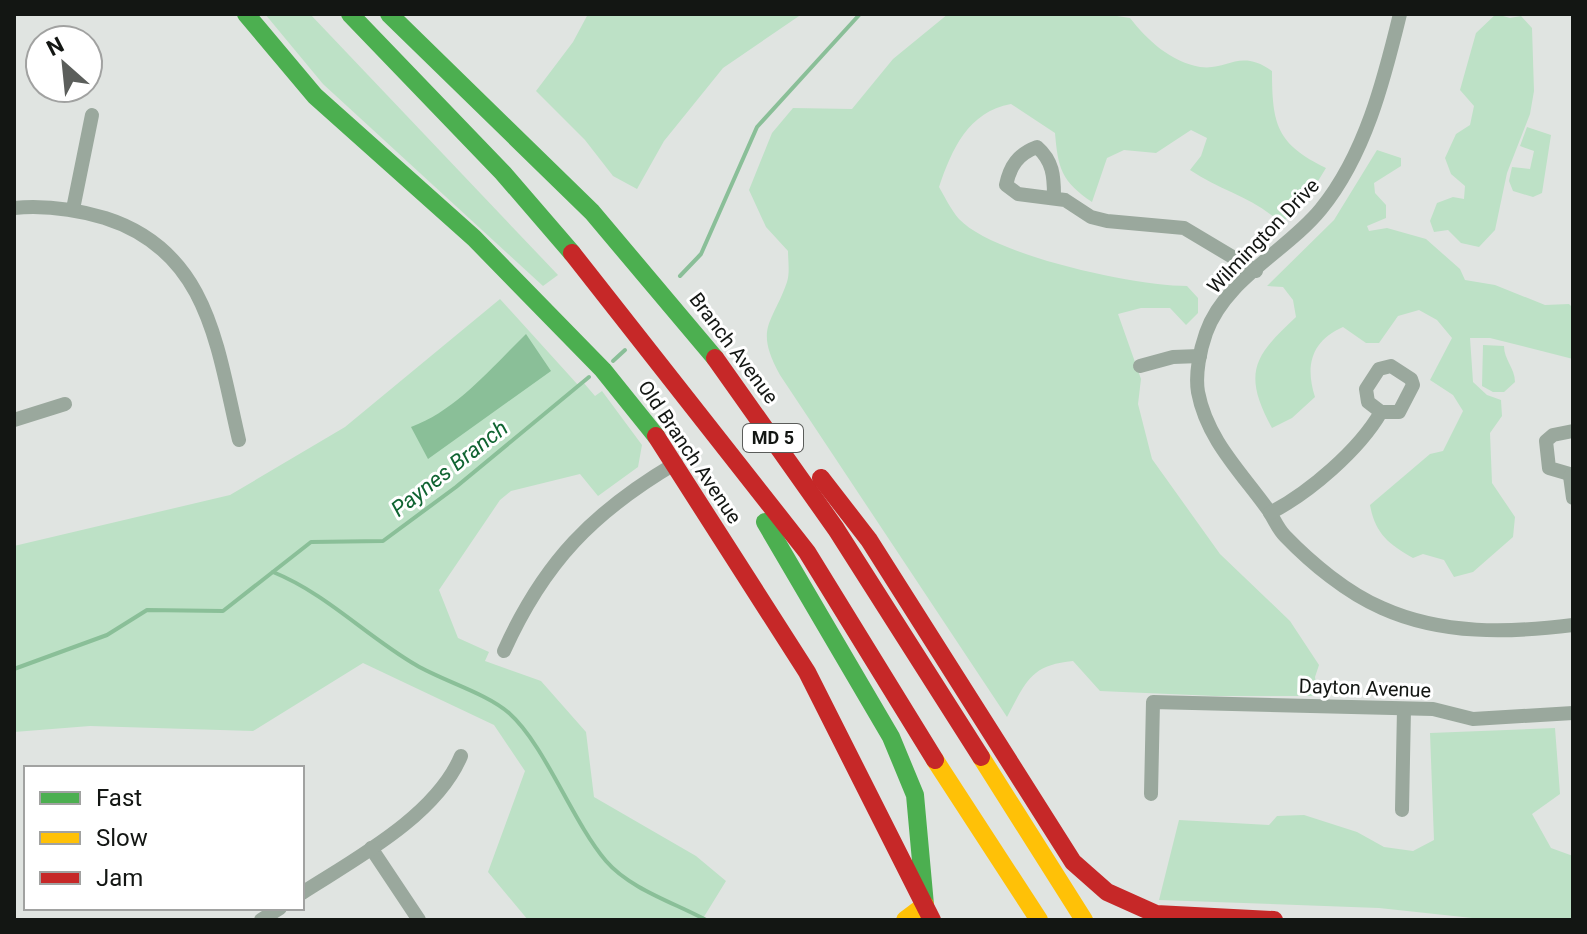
<svg xmlns="http://www.w3.org/2000/svg" width="1587" height="934" font-family="Roboto,sans-serif">
<rect width="100%" height="100%" fill="#e0e4e1"/>
<!-- green -->
<g fill="#bde1c6">
<polygon points="265,14 310,14 558,275 543,286 323,84"/>
<polygon points="588,14 802,14 723,68 664,141 637,189 613,176 585,140 536,91 573,42"/>
<path d="M948 14H1104L1130 18C1147 40 1171 62 1200 67 1228 71 1239 48 1272 71 1272 125 1277 144 1326 168L1304 204 1281 223C1253 197 1221 191 1190 170L1201 156 1207 138 1191 130 1156 153 1124 150 1107 158 1092 202C1061 181 1058 168 1055 133L1011 104C968 112 952 149 939 187 945 197 951 210 959 219 994 256 1136 286 1187 286L1198 298V313L1186 325 1170 308H1141L1118 314 1141 379 1138 404 1152 459 1220 554 1290 621 1319 665 1315 677 1318 696H1215L1100 691 1073 661C1030 665 1026 682 1007 717L780 375C754 327 772 325 787 282 790 273 788 260 788 251L766 227 749 190 772 133 793 108 852 109 893 59Z"/>
<polygon points="1496,14 1510,18 1521,16 1532,28 1534,91 1530,114 1507,173 1495,230 1479,247 1461,243 1448,230 1434,232 1430,221 1437,203 1453,197 1464,199 1465,186 1451,174 1445,158 1456,134 1470,125 1474,106 1460,90 1476,33"/>
<polygon points="1527,127 1551,135 1542,193 1533,197 1513,191 1509,181 1512,167 1530,169 1534,151 1520,146"/>
<path d="M1377 150 1401 158V166L1374 183 1375 193 1386 205V218L1367 226 1369 231 1387 228 1426 239 1460 269 1465 280 1495 285 1545 305 1569 304 1573 308V359L1490 338H1470L1473 382 1487 395 1501 400 1502 416 1490 433 1492 483 1515 517 1513 537 1473 572 1454 577 1444 560 1423 554 1413 558C1388 544 1375 533 1370 505L1430 454 1443 451 1463 411 1453 395 1430 380 1452 338 1437 320 1419 310 1398 316 1379 343H1366L1343 327C1311 341 1305 366 1315 397L1292 418 1272 428C1242 373 1254 356 1296 317L1293 300 1283 287 1267 286 1334 220Z"/>
<polygon points="500,299 578,385 583,382 595,396 602,391 642,445 638,467 598,496 580,474 511,491 500,500 439,590 458,638 489,652 485,661 541,681 586,732 594,797 696,856 726,881 702,920 528,920 488,872 525,771 494,725 363,663 253,731 90,726 14,732 14,546 230,495 345,427"/>
<path d="M1483 345 1504 346C1504 360 1515 368 1515 382L1504 392H1493L1482 386Z"/>
<polygon points="1555,728 1560,794 1532,814 1551,848 1573,856 1573,920 1491,920 1379,908 1159,900 1179,820 1269,825 1277,816 1304,815 1357,832 1384,847 1413,851 1434,840 1430,733"/>
</g>
<!-- water -->
<path fill="#8abf98" d="M526 334 551 371 428 459 411 427C457 410 491 368 526 334Z"/>
<g fill="none" stroke-linecap="round" stroke-linejoin="round">
<!-- stream -->
<g stroke="#8abf98" stroke-width="4">
<polyline points="680,276 701,254 757,127 860,14"/>
<polyline points="613,361 625,350"/>
<path d="M273 572C327 594 366 636 416 665 443 681 486 693 509 713 545 745 572 821 606 861 630 889 675 903 706 920"/>
<polyline points="14,669 107,635 147,610 223,611 311,542 383,541 456,487 589,377"/>
</g>
<!-- street -->
<g stroke="#9aa89d" stroke-width="14">
<path d="M1400 14C1384 80 1365 155 1321 209 1287 251 1225 279 1206 333 1200 350 1195 374 1198 392 1207 440 1242 473 1269 511 1274 519 1278 529 1285 536 1311 563 1347 593 1382 608 1442 635 1509 633 1573 625"/>
<path d="M1054 196C1054 176 1053 161 1037 147 1018 154 1010 166 1006 185L1018 194 1065 200 1091 217 1107 221 1184 228 1256 271"/>
<path d="M14 208C46 205 74 209 105 218 209 251 217 347 239 440"/>
<polyline points="73,209 92,115"/>
<polyline points="1140,366 1173,357 1200,356"/>
<polyline points="14,420 65,404"/>
<polyline points="1573,431 1553,435 1546,441 1549,468 1573,475"/>
<polyline points="1570,476 1573,498"/>
<path d="M1270 513C1309 493 1359 450 1381 412L1368 402 1366 389 1379 369 1391 366 1411 379 1413 385 1399 412H1381"/>
<path d="M504 651C544 562 593 512 676 463"/>
<polyline points="1151,794 1153,702 1433,709 1473,719 1573,713"/>
<polyline points="1402,810 1404,709"/>
<polyline points="371,848 419,920"/>
<path d="M302 893C355 859 436 816 461 756"/>
<polyline points="261,920 280,908"/>
</g>
<!-- fast -->
<g stroke="#4caf50" stroke-width="18">
<polyline points="246,14 315,96 474,238 603,370 656,436"/>
<polyline points="350,14 503,173 572,253"/>
<polyline points="389,14 592,212 715,358"/>
<polyline points="765,522 891,737 915,795 925,905"/>
</g>
<!-- slow -->
<g stroke="#ffc107" stroke-width="18">
<polyline points="981,757 1084,920"/>
<polyline points="935,760 1039,920"/>
<polyline points="905,920 925,905"/>
</g>
<!-- jam -->
<g stroke="#c62828" stroke-width="18">
<polyline points="572,253 807,552 935,760"/>
<polyline points="715,358 836,529 981,757"/>
<polyline points="656,436 807,672 932,920"/>
<polyline points="821,478 869,540 1073,862 1107,892 1156,914 1274,920"/>
</g>
</g>
<g text-anchor="middle" stroke-width="6" stroke-linejoin="round" paint-order="stroke">
<!-- shield labels -->
<rect fill="#fff" stroke="#5a5c5a" stroke-width="2" x="743" y="424" width="60" height="28" rx="6"/>
<g font-size="18" font-weight="bold" fill="#131613">
<text x="773" y="444">MD 5</text>
</g>
<!-- street labels -->
<g font-size="20" fill="#131613" stroke="#fff">
<text transform="translate(1263 236) rotate(-46)" y="7">Wilmington Drive</text>
<text transform="translate(734 348) rotate(53)" y="7">Branch Avenue</text>
<text transform="translate(690 452) rotate(56)" y="7">Old Branch Avenue</text>
<text transform="translate(1365 688) rotate(2)" y="7">Dayton Avenue</text>
</g>
<!-- water labels -->
<g font-size="22" font-style="italic" fill="#106432" stroke="#fff">
<text transform="translate(449 468) rotate(-38)" y="8">Paynes Branch</text>
</g>
</g>
<!-- border -->
<rect width="1587" height="934" fill="none" stroke="#131613" stroke-width="32"/>
<!-- legend -->
<rect x="24" y="766" width="280" height="144" fill="#ffffff" stroke="#a1a2a1" stroke-width="2"/>
<rect x="40" y="792" width="40" height="12" fill="#4caf50" stroke="#a1a2a1" stroke-width="2"/>
<text x="96" y="806" font-size="24" fill="#131613">Fast</text>
<rect x="40" y="832" width="40" height="12" fill="#ffc107" stroke="#a1a2a1" stroke-width="2"/>
<text x="96" y="846" font-size="24" fill="#131613">Slow</text>
<rect x="40" y="872" width="40" height="12" fill="#c62828" stroke="#a1a2a1" stroke-width="2"/>
<text x="96" y="886" font-size="24" fill="#131613">Jam</text>
<!-- north arrow -->
<g transform="translate(64 64) rotate(333)"><circle r="38" fill="#ffffff" stroke="#a1a2a1" stroke-width="2"/>
<path d="M0-6L14 30L0 20L-14 30Z" fill="#5b5e5b"/>
<text y="-12" font-size="22" font-weight="bold" text-anchor="middle" fill="#131613">N</text>
</g>
</svg>
